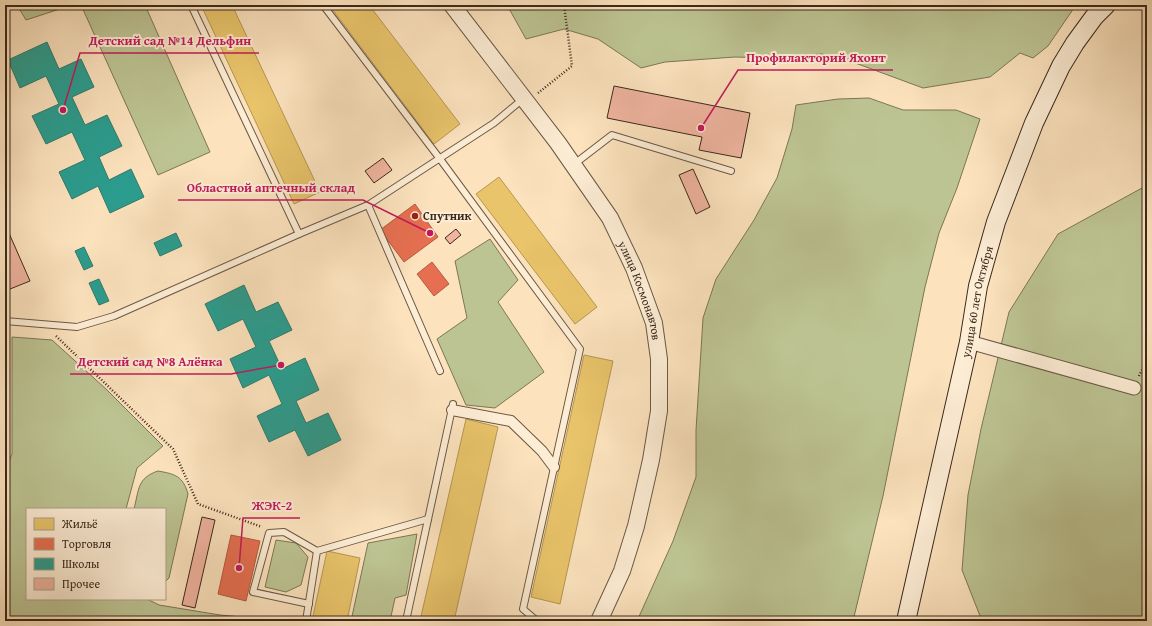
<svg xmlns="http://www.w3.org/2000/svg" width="1152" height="626" font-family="'Gentium Book Plus',serif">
<rect width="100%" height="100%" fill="#fce3be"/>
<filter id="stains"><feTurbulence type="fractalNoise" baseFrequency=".005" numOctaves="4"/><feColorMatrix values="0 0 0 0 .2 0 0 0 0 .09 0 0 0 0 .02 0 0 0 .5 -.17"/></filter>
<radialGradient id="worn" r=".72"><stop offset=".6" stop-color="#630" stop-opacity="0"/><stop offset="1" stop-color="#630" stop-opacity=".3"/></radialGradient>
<!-- green -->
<g fill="#bdc493" stroke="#7c7657">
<polygon points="17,5 72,5 26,20"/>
<polygon points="81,5 145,5 210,152 158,175"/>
<polygon points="507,5 1076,5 1048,46 1033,58 1020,53 990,77 923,88 858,64 822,54 769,58 735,57 665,62 641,68 598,39 564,29 526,39"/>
<polygon points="869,98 903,110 956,110 980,119 957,188 939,233 925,287 883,496 853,621 637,621 673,541 696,477 696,430 703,318 716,279 754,220 777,178 792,129 796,105 838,99"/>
<polygon points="1142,188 1147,209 1147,621 982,621 962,570 968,495 981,429 1009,312 1058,234"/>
<polygon points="490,239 518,280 498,302 544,372 495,408 466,405 437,339 467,318 455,261"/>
<polygon points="12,337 52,340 106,389 163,446 137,468 126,509 27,509 27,599 147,599 159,605 220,615 286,621 5,621 5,471 12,454"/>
<path d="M158 471C175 474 183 476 188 494L169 578 165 582V509H134C139 490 137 478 158 471Z"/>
<polygon points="417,534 406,595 395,598 390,621 351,621 368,543"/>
<polygon points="276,540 296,543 308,557 301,585 286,592 265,587"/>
</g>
<!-- homes -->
<g fill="#e9c46a" stroke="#b59652">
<polygon points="201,5 232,5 320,192 294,204"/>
<polygon points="329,5 369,5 460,124 434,144"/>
<polygon points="499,177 597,307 575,324 476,194"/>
<polygon points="584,355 613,361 560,604 531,597"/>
<polygon points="466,419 498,427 454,621 420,621"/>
<polygon points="327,551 360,558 347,621 312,621"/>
</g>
<!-- shops -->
<g fill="#e76f51" stroke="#b35a41">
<polygon points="415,204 438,237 404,262 380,230"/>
<polygon points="432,262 449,284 434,296 417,274"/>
<polygon points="231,535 260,541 246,601 218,594"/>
</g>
<!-- schools -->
<g fill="#2a9d8f" stroke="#2f7a6c">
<polygon points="47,42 59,69 81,59 94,87 72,97 85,125 107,115 122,146 99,157 109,180 131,169 144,197 110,213 98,186 72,199 59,172 85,160 72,132 46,144 32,116 59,104 46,76 20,88 8,60"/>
<polygon points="176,233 182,246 160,256 154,243"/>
<polygon points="84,247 93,266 84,270 75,251"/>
<polygon points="99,279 109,301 99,305 89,283"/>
<polygon points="244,285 256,312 278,302 292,330 269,341 282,369 305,358 319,390 296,401 306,423 328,413 341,440 308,456 295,430 269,442 257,416 282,404 269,375 243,388 230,359 256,347 243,319 218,331 205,304"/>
</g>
<!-- building -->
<g fill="#f0b4a0" stroke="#3b291b">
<polygon points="614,86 750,113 741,158 699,150 702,137 607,118"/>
<polygon points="383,158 392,170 374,183 365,171"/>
<polygon points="693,169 710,207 696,214 679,175"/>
<polygon points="5,224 30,281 5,291"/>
<polygon points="456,229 461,235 450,244 445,238"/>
<polygon points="202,517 215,520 195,608 182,605"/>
</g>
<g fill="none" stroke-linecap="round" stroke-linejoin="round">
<defs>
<g id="service">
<polyline points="191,5 299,234 368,205 494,123 523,99"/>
<polyline points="323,5 440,159 580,349 523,609 537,621"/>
<polyline points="573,165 612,135 731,171"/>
<polyline points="368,205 440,371"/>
<polyline points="5,321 77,327 114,316 299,234"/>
<polyline points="309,604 253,592 269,533 284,532 317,551 428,519"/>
<polyline points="306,621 317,551"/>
<polyline points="406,621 453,404"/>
</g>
<polyline id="pedestrian" points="452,410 511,421 542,451 554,467"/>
<polyline id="minor" points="969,342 1134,388"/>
<g id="tertiary">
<path id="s1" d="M452 5 558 143 610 218 634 268 654 323 659 359V411L651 460 636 526 622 571 599 621"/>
</g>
<g id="secondary">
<path id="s2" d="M906 621 969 342 978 286 996 222 1034 123 1061 66 1075 43 1094 17 1106 5"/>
</g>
</defs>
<!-- service casing -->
<use href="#service" stroke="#6b5844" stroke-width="8"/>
<!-- pedestrian casing -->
<use href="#pedestrian" stroke="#6b5844" stroke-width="12"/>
<!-- minor casing -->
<use href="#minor" stroke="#6b5844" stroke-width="15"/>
<!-- tertiary casing -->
<use href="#tertiary" stroke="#6b5844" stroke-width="18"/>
<!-- secondary casing -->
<use href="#secondary" stroke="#3b291b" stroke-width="20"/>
<!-- path -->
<g stroke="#3b291b" stroke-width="2.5" stroke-dasharray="1 2" stroke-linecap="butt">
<polyline points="538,93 572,66 564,5"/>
<polyline points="56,336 173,449 198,504 262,527"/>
<polyline points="1139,376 1147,360"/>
</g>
<!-- service -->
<use href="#service" stroke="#fdedd5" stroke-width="6"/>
<!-- pedestrian -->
<use href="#pedestrian" stroke="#fdedd5" stroke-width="10"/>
<!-- minor -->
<use href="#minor" stroke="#fdedd5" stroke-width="13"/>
<!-- tertiary -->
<use href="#tertiary" stroke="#fdedd5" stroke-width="16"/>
<!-- secondary -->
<use href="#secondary" stroke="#fdedd5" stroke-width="18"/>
</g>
<!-- markers -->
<circle fill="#8f2418" stroke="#fdedd5" stroke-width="1.5" cx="415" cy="216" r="4"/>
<g text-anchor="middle" stroke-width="4" stroke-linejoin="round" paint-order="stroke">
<!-- poi labels -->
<g font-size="12" font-weight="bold" fill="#3b291b" stroke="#fdedd5" text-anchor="start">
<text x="423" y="220">Спутник</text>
</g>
<!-- street labels -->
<g font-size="12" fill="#3b291b" stroke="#fdedd5">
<text dy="4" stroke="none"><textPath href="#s1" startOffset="344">улица Космонавтов</textPath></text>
<text dy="4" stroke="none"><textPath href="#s2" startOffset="327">улица 60 лет Октября</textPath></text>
</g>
</g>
<!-- callouts -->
<path fill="none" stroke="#c2185b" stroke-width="1.5" d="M63 110L80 53H259M701 128L738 70H893M430 233L363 200H178M281 365L231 374H70M239 568L243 518H300"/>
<g fill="#c2185b" stroke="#fdedd5" stroke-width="1.5">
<circle cx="63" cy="110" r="4"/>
<circle cx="701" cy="128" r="4"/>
<circle cx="430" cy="233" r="4"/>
<circle cx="281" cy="365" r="4"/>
<circle cx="239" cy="568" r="4"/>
</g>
<g font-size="13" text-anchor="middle" font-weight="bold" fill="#c2185b" stroke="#fdedd5" stroke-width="4" stroke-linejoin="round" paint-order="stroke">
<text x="170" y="45">Детский сад №14 Дельфин</text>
<text x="816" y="62">Профилакторий Яхонт</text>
<text x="271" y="192">Областной аптечный склад</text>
<text x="150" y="366">Детский сад №8 Алёнка</text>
<text x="272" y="510">ЖЭК-2</text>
</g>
<!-- margin -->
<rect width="1152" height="626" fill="none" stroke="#fce3be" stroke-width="20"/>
<rect x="6" y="6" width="1140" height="614" fill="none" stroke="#3b291b" stroke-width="2"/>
<rect x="10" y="10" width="1132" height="606" fill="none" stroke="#3b291b"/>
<!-- legend -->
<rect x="26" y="508" width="140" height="92" fill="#fdedd5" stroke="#af9f8b"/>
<rect x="34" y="518" width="20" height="12" fill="#e9c46a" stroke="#af9f8b"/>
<text x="62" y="528" font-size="12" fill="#3b291b">Жильё</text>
<rect x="34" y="538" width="20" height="12" fill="#e76f51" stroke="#af9f8b"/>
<text x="62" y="548" font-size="12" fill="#3b291b">Торговля</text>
<rect x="34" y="558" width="20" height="12" fill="#2a9d8f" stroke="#af9f8b"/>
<text x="62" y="568" font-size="12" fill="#3b291b">Школы</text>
<rect x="34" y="578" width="20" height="12" fill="#f0b4a0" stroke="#af9f8b"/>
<text x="62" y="588" font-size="12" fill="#3b291b">Прочее</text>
<rect width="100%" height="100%" filter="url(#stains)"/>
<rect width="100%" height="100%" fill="url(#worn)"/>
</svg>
